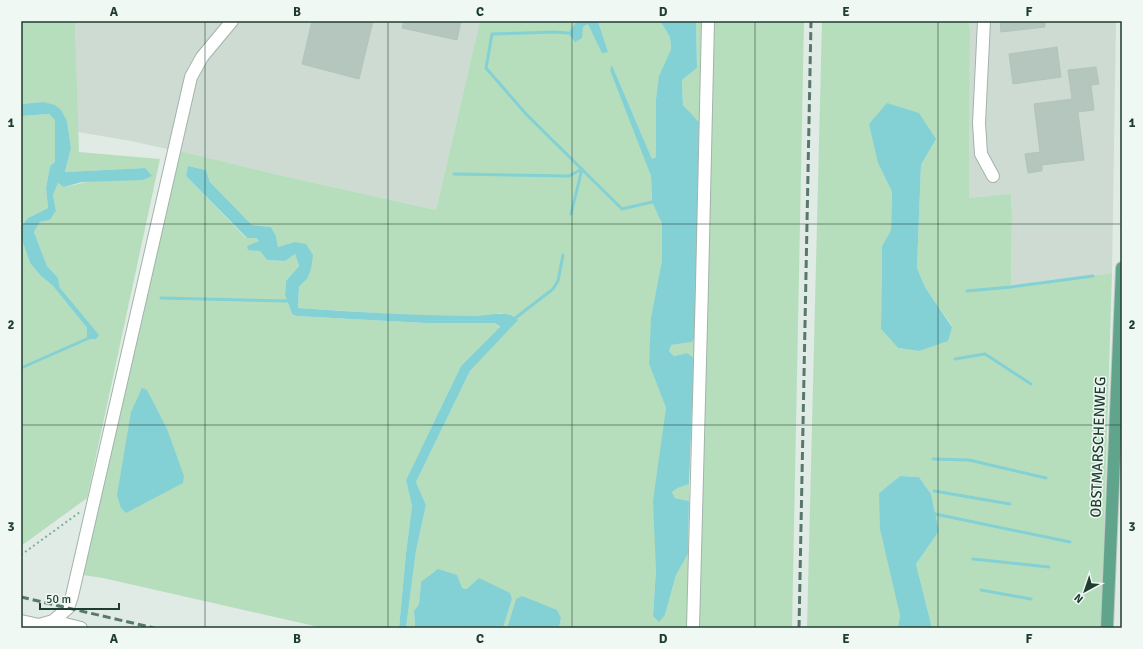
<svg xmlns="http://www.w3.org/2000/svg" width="1143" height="649" font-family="Signika,sans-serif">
<rect width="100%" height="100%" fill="#dfebe4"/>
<!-- built -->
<g fill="#cddbd3">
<polygon points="75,21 480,21 436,210 279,175 190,154 131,141 78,132"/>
<polygon points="969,21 1116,21 1112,273 1011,287 1012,217 1011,195 969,198 970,32"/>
</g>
<!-- green -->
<g fill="#b6debc" fill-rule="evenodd">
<polygon points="21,21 75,21 79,152 160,159 87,498 21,546 21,237 30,263 41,276 53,286 87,328 87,338 96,339 60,288 58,278 47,266 34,232 40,222 50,220 56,211 53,195 58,183 65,187 145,168 65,172 71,148 67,121 43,102 21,104"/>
<polygon points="480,21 577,21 568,33 583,27 589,23 608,52 598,21 660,21 670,37 671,49 660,74 656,99 656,157 652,159 612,65 651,176 652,202 662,224 662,260 652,316 649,364 666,408 653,616 665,615 676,575 688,554 688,628 559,628 561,618 516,599 507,628 503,628 512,599 467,589 421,582 419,604 414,612 415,628 406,628 416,551 426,505 416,482 470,371 517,320 501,313 484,316 424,316 298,308 299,287 307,279 294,242 278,247 276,236 271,227 252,225 210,182 206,170 188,166 186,176 246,238 256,238 260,242 260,251 267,260 285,261 295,253 299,266 286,281 285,295 292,314 296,316 425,323 495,323 500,328 461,366 406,480 412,506 406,553 399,628 323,628 103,578 83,575 140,328 179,151 279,175 436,210"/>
<polygon points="696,21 702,21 699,122 683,105 682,80 697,68"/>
<polygon points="712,21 804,21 792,628 699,628"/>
<path d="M822 21H969L970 32 969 198 1011 194 1012 217 1011 287 1112 273 1101 628H932L916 564 939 531 931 494 919 477 900 476 879 493 900 615 898 628H807ZM936 139 921 165 917 268 925 287 952 326 919 351 898 348 881 329 882 246 891 230 892 192 878 163Z"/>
<polygon points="49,114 55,120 55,162 50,166 46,188 48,208 28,218 21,229 21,116"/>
<polygon points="695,337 694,358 687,353 674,356 669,351 670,345 692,342"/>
<polygon points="689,484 689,501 675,498 672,492 678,488"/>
</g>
<!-- water -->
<g fill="#83d1d5">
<polygon points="577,21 598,21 608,52 602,53 588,24 583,27 582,38 575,42 568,33"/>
<polygon points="660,21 696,21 697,68 682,80 683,105 699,122 695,337 692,342 671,345 669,351 674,356 687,353 694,358 689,484 678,488 672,492 675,498 689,501 688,554 676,575 665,615 659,622 653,616 656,569 653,501 666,408 649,364 651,318 662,260 662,224 652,202 651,176 610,70 612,65 652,159 656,157 656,99 659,76 671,49 670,37"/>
<polygon points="43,102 55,105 61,110 67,121 71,148 65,172 145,168 152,176 143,180 82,182 64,187 58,183 53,195 56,211 50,220 40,222 34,232 47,266 58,278 60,288 99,335 96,339 87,339 87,328 53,286 41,276 30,263 21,237 21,227 28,218 48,208 46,188 50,166 55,162 55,120 49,114 21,116 21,104"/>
<polygon points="887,103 919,113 936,139 921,165 917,268 925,287 952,327 948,341 919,351 898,348 881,329 882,246 891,230 892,192 878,163 869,124"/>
<path d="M188 166 206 170 210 182 252 225 271 227 276 236 278 247 294 242 306 244 313 255 311 269 307 279 299 287 298 308C358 312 417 316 477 316 490 316 507 309 518 320L470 371 416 482 426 505 416 551 406 628H399L406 553 412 506 406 480 461 366 500 327 495 323H425L296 316 292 314 285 295 286 281 299 266 295 254 285 261 267 260 260 251 248 250 247 246 259 241 256 238H247L186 176Z"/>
<polygon points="142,388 147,390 167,429 184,476 183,483 126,513 121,508 117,495 131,412"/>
<polygon points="900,476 919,477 931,494 939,531 916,564 932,628 898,628 900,615 880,529 879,493"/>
<polygon points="438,569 457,575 462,588 467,589 479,578 510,593 512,599 503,628 415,628 414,611 419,604 421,582"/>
<polygon points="522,596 557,610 561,618 559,628 507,628 516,599"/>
</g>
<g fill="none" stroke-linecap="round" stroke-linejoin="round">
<!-- stream -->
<g stroke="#83d1d5" stroke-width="3">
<polyline points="568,33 554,32 492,34 486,68 526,114 622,209 652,202"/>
<polyline points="454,174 569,176 582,169 571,214"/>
<polyline points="967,291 1011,287 1093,276"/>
<polyline points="161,298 287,301"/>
<polyline points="514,319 553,289 558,281 563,255"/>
<polyline points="955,359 985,354 1031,384"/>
<polyline points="21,368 89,338"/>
<polyline points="933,459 969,460 1046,478"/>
<polyline points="934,491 1010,504"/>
<polyline points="935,514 1070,542"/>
<polyline points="973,559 1049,567"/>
<polyline points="981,590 1031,599"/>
</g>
</g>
<!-- building -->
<g fill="#b4c6bd" stroke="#b1c5bb">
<polygon points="312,21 373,21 359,79 302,64"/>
<polygon points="404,21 461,21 457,40 402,28"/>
<polygon points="1000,21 1045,21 1045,27 1001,32"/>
<polygon points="1057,47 1061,77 1013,84 1009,54"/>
<polygon points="1096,67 1099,84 1091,85 1094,110 1078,112 1084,160 1042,165 1042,171 1028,173 1025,154 1040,152 1034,104 1072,99 1068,70"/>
</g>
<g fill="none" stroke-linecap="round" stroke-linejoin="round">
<defs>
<g id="minor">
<polyline points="984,21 979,123 981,154 993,176"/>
<polyline points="21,621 39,625 53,621 68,608 72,596 191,77 202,57 232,21"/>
<polyline points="53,621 81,628"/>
<polyline points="693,628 702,285 708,21"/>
</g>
<polyline id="major" points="1107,628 1122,268"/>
</defs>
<!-- minor casing -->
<use href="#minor" stroke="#a2b3ab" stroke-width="14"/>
<!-- major casing -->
<use href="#major" stroke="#c0c8c5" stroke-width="14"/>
<!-- path -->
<polyline stroke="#7db19b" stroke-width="2" stroke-dasharray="2 3" stroke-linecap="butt" points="21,555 80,512"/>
<!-- minor -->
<use href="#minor" stroke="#fff" stroke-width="12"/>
<!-- major -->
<use href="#major" stroke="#60a48b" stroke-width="12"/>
<!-- rail -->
<g stroke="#59786c" stroke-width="3" stroke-dasharray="8 4" stroke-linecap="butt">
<polyline points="21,597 154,628"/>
<polyline points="799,628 811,21"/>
</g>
</g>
<!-- grid -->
<path fill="none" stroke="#1f3c31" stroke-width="1" stroke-opacity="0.55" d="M205 21V628M388 21V628M572 21V628M755 21V628M938 21V628M21 224H1122M21 425H1122"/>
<g text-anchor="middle" stroke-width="3" stroke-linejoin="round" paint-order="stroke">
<!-- street labels -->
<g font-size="15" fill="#1f3c31" stroke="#eff8f3">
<text transform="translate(1098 447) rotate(-88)" y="5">OBSTMARSCHENWEG</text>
</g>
</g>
<!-- border -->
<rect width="1143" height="649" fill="none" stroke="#eff8f3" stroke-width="44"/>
<!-- north arrow -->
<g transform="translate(1085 591) rotate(220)" stroke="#eff8f3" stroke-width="3" paint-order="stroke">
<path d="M0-3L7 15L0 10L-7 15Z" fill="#1f3c31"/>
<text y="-6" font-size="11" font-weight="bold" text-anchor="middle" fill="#1f3c31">N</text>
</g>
<!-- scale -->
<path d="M40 603v6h79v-6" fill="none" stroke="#1f3c31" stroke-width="2"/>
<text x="46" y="603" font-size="12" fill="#1f3c31" stroke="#eff8f3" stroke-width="3" paint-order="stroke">50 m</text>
<rect x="22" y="22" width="1099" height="605" fill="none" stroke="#1f3c31" stroke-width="1.5"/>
<g font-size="13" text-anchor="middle" font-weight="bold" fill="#1f3c31">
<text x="114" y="16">A</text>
<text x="297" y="16">B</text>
<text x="480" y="16">C</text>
<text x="663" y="16">D</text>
<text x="846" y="16">E</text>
<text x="1029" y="16">F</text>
<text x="11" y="127">1</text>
<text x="1132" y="127">1</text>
<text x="11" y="329">2</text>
<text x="1132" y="329">2</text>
<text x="11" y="531">3</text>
<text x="1132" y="531">3</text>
<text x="114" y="643">A</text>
<text x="297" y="643">B</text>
<text x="480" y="643">C</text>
<text x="663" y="643">D</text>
<text x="846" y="643">E</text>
<text x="1029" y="643">F</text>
</g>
</svg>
